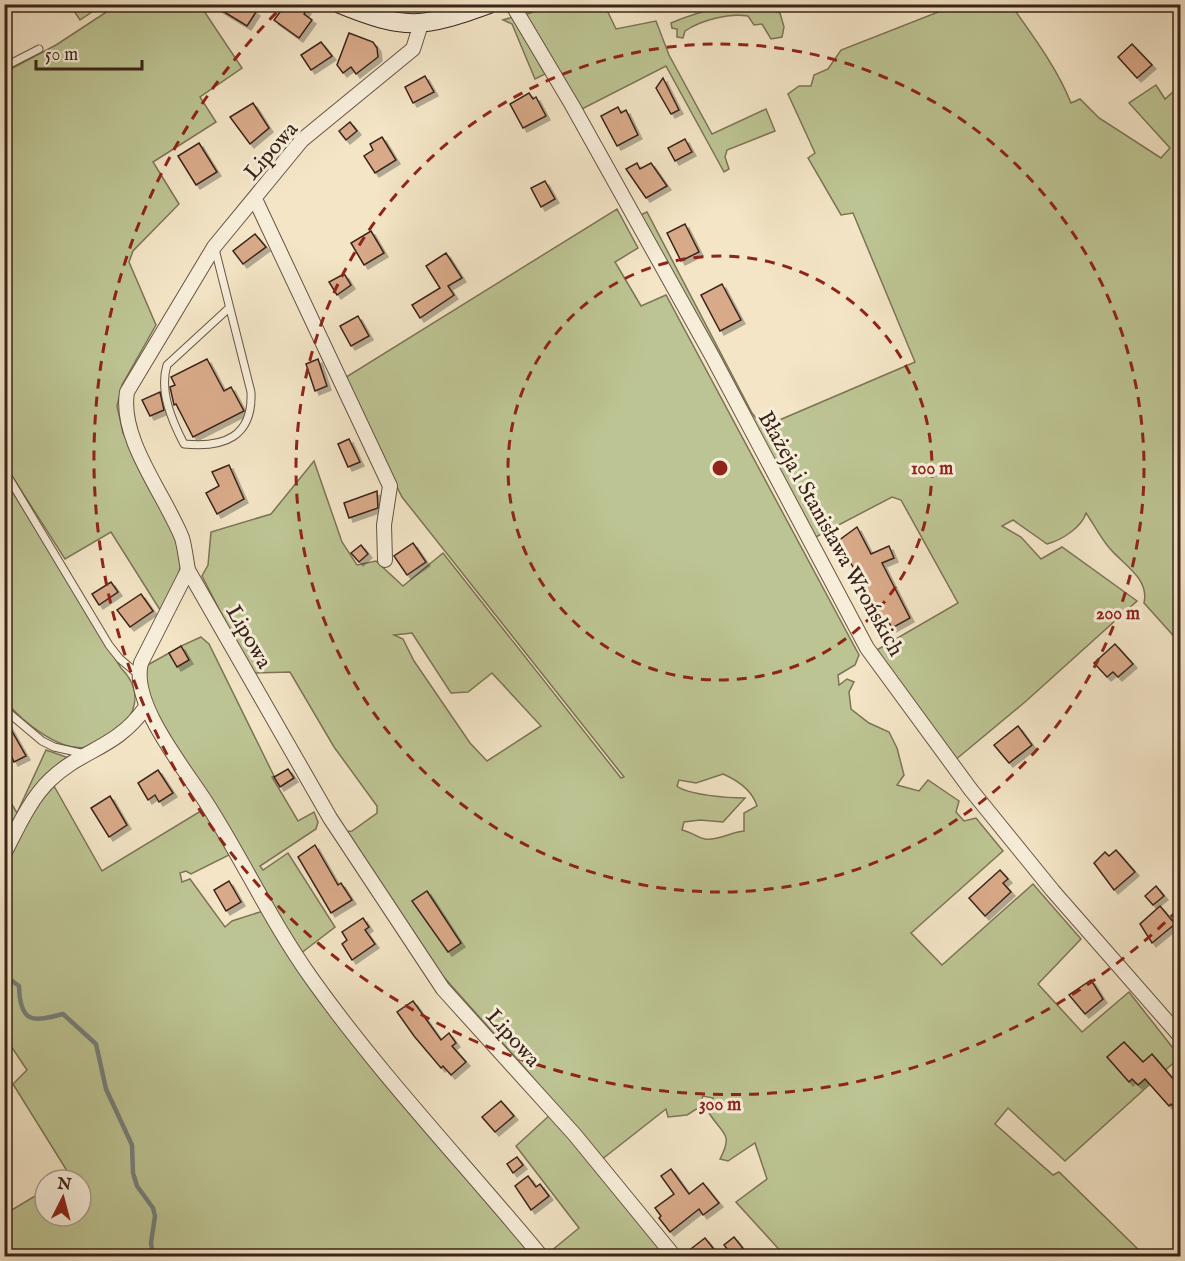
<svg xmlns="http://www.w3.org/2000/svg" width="1185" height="1261" font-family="'IM FELL English',serif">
<defs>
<filter id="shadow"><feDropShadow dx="4" dy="4" stdDeviation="0" flood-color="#0004"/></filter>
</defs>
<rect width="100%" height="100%" fill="#f3e5c6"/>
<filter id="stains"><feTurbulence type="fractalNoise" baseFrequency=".00333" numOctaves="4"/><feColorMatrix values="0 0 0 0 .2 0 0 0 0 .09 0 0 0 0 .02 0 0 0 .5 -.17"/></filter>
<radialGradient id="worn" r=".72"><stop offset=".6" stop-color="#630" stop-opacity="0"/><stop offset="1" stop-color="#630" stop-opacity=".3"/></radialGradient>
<!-- green -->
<g fill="#bdc493" stroke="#7c7456" stroke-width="1.5" fill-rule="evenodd">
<polygon points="604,4 616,29 656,21 669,55 712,134 766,109 775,131 727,150 725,157 729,169 724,172 666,66 578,111 524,15 554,5"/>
<polygon points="70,5 102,5 80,20"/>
<polygon points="117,5 200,5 242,68 200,97 216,122 153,162 179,204 133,251 129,262 156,325 122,385 117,406 123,433 178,543 181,565 172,596 162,613 111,532 65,559 5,465 5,72 56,45"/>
<path d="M771 5 773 11 780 13 784 27 782 37 771 39 762 24 754 25 748 16C729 13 701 20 685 31L683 38 677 37V29L672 28 671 23C706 8 733 4 771 5Z"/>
<path d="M956 5 982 7 1011 5C1033 36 1057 68 1071 103L1080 99 1099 118 1161 158 1170 148 1129 103 1156 85 1165 99 1174 91 1180 98V643L1144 603C1150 577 1121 564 1107 545 1099 535 1093 523 1086 513 1082 527 1062 540 1047 544L1013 520 1002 526 1021 537 1041 559 1062 547 1137 601 1025 702 954 761 875 651 958 603 901 500 892 497 812 539 636 217 647 212 752 413 763 427 915 362 853 213 841 215 808 158 815 153 788 94 799 86H811L814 75 828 69 841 50Z"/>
<polygon points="513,17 545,74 535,79 512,24 503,20"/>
<path d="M617 209 638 248 615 262 641 306 666 295 859 655 855 665 838 675 839 685 847 679 854 682 849 692 851 709 869 723 889 732 897 748 904 775 897 785 919 791 928 780 959 801 956 812 964 821 976 818 1003 851 911 933 942 965 1033 884 1081 939 1038 984 1082 1032 1129 992 1180 1057 1065 1161 1008 1108 995 1124 1053 1175 1059 1172 1145 1256H785L736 1202 767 1179 755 1143 728 1161 720 1159C734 1133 722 1134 709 1113L713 1098 703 1096 698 1108 687 1115 668 1117 666 1109 601 1160 523 1066 433 965 343 832 352 831 377 813V806L334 747 290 672 252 673 202 576 208 565 211 532 271 514 314 461 342 542 357 565 376 561 403 586 443 553 621 778 624 777 402 497 343 379ZM412 633 451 693 468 692 492 673 541 726 487 761 470 743 414 661 403 639 394 635ZM723 774C739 781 752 790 757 806L744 813V831C731 832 717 841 705 839 697 837 691 832 682 830L684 822 700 820 723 822 745 798C729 798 688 795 677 786L679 780 696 783Z"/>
<path d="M4 478 121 668C152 699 126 734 92 746 63 756 21 721 5 700Z"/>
<polygon points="201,637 209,644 274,776 272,777 298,821 314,812 318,822 316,829 260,866 263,870 288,853 335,927 300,954 157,718 147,692 144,667 169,653 177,666 188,659 181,646"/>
<polygon points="46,750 69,758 44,776 5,839 4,791 17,813"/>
<polygon points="54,786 102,871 204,809 233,853 191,874 186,871 180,873 182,882 190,879 225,927 232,921 263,911 536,1256 24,1256 16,1249 5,1256 5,1214 45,1190 45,1216 81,1216 81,1180 61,1180 69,1174 13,1084 27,1070 13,1049 5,1041 4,865 36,806"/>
<polygon points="551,1114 600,1171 660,1250 655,1256 545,1256 579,1228 516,1146"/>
</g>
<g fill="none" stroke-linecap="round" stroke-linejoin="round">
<!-- stream -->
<path stroke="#75807b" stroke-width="4.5" d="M4 975 19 986C20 1024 33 1022 63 1014L96 1044 106 1089 132 1145 133 1173 137 1186 153 1208 155 1216 151 1243 153 1256"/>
</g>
<!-- building -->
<g fill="#d9aa89" stroke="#3a241a" stroke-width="1.5" filter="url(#shadow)">
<polygon points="211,4 245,4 256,12 247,26"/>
<polygon points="286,4 299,4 307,10 304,14 312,20 299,38 274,20"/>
<polygon points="349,33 373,42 377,48 378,57 356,74 351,67 343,73 337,65"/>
<polygon points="321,42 332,56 311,70 301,55"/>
<polygon points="1132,44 1152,65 1137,78 1118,57"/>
<polygon points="425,76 434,92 413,103 405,87"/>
<polygon points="663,78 679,110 671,114 656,88"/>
<polygon points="529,93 533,99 536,97 546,116 523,128 510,104"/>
<polygon points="253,103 269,128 250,144 230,117"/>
<polygon points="618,107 621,113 626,110 638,135 617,146 601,116"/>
<polygon points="350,122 357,131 346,140 339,131"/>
<polygon points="382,137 396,160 375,173 364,156 373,150 370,144"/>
<polygon points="685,139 692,152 675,161 668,148"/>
<polygon points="199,143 217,172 196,185 178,156"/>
<polygon points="637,163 640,169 651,163 667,186 646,198 626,169"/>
<polygon points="545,181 555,199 541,207 531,188"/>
<polygon points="685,224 699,252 681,261 667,233"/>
<polygon points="371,231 384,253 364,265 351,243"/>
<polygon points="255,234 266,247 243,264 233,251"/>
<polygon points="446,253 462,278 448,286 454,295 420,318 412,305 440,288 426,266"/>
<polygon points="342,275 345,275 351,285 337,295 329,282"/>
<polygon points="722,284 741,320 720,331 701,295"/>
<polygon points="358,316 369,336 351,346 340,326"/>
<polygon points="207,359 224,391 231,387 244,411 193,437 176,404 174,405 170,387 175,385 171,377"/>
<polygon points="318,359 327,386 315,391 306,364"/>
<polygon points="160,392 164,410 150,416 142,400"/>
<polygon points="349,439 360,462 348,467 338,444"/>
<polygon points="229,465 244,499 217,514 206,493 219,486 212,472"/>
<polygon points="377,491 378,508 349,518 344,503"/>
<polygon points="857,527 871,554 889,546 894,558 882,563 910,618 892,628 886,617 883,619 838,541"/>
<polygon points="413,543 426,562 407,575 394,556"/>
<polygon points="361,545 368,554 359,562 351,553"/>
<polygon points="111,582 118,592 99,605 92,594"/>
<polygon points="141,594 153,611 130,627 117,610"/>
<polygon points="1115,644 1133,664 1118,677 1113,672 1107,677 1094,663"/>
<polygon points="181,646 189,660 177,667 169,653"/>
<polygon points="4,717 26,756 14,762 9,751 4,753"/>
<polygon points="1018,726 1032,745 1009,763 994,745"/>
<polygon points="288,769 294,778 280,787 274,777"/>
<polygon points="158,770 173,793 159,802 155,795 148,800 138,783"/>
<polygon points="110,796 127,825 109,837 91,808"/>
<polygon points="315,845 338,885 341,883 352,900 331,913 298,857"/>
<polygon points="1116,850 1135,872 1114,890 1094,863 1105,852 1109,856"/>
<polygon points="1000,870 1008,879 1003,883 1011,892 985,916 969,898"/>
<polygon points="229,881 241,902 226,911 214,890"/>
<polygon points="1156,886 1164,896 1153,905 1145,896"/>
<polygon points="427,891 461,943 448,952 412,901"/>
<polygon points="1160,906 1175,924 1152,943 1140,924"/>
<polygon points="363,918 369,927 365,930 375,944 352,960 342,944 347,940 342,932"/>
<polygon points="1091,980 1103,999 1085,1014 1069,995"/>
<polygon points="413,1001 441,1040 449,1033 456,1043 452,1046 466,1062 451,1075 443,1066 441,1068 414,1036 397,1012"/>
<polygon points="1124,1042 1143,1062 1152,1054 1180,1087 1180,1115 1171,1104 1169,1106 1145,1079 1138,1085 1132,1079 1129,1082 1107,1057"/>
<polygon points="501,1101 514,1116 495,1132 482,1117"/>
<polygon points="517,1157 523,1165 513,1173 507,1164"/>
<polygon points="671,1169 689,1194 703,1183 719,1203 703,1215 699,1209 670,1232 659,1218 661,1216 655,1208 674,1194 661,1176"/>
<polygon points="528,1176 536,1187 540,1184 549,1196 531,1210 515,1186"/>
<polygon points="734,1237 745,1251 737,1257 733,1257 724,1245"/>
<polygon points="705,1238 720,1257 683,1257 683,1255"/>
</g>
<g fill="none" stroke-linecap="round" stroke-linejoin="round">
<defs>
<g id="lane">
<polyline points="4,67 39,49"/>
<path d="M215 249 251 392C253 437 224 448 184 444 172 421 159 391 167 365L229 308"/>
<polyline points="4,470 109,645 120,659 138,674"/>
<polyline points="4,709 42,741 54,747 85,754"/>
</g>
<g id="street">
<polyline points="512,4 572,105 712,356 867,648 971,790 1053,891 1180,1036"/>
<path d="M421 24 413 49 302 140 214 247 127 392C119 439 165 495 182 538 185 548 186 560 188 570L330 818 443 989 575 1135 674 1256"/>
<polyline points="255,199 390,486 384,525 385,560"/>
<path d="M188 570 141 663C130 705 187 771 209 807 245 864 272 923 312 979 381 1076 465 1164 541 1256"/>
<path d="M4 854C17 829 30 799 50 780 82 749 116 749 145 708"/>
</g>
<path id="secondary" d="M340 4C406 31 423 28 489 4"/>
</defs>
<!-- lane casing -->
<use href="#lane" stroke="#685445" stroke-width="9"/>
<!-- street casing -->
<use href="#street" stroke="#685445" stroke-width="16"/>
<!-- secondary casing -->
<use href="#secondary" stroke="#3a241a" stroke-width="20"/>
<!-- lane -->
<use href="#lane" stroke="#f7eeda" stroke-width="7"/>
<!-- street -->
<use href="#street" stroke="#f7eeda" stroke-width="14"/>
<!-- secondary -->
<use href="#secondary" stroke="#f7eeda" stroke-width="18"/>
</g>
<!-- distance rings -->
<g fill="none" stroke="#8f2418" stroke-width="3" stroke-dasharray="10 8">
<circle cx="720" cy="468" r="212"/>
<circle cx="720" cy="468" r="424"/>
<path d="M1178 910A636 636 0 1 1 282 7"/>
</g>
<g text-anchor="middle" stroke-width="6" stroke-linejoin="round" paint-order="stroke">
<!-- street labels -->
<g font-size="22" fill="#3a241a" stroke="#f7eeda">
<text transform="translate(270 150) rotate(-49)" y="8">Lipowa</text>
<text transform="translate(832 533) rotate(61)" y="8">Błażeja i Stanisława Wrońskich</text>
<text transform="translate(250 636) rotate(60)" y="8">Lipowa</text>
<text transform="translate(514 1037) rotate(48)" y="8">Lipowa</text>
</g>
</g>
<circle cx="720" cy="468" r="9" fill="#8f2418" stroke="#f7eeda" stroke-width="3"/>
<g font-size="18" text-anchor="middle" font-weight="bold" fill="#8f2418" stroke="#f7eeda" stroke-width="6" stroke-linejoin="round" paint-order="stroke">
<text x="932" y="474">100 m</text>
<text x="1118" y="619">200 m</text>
<text x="720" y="1110">300 m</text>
</g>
<!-- margin -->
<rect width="1185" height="1261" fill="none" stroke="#f3e5c6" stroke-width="24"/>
<rect x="6" y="6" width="1173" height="1249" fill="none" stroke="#3a241a" stroke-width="3"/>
<rect x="12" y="12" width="1161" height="1237" fill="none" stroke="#3a241a" stroke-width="1.5"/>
<!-- north arrow -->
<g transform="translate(63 1198) rotate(6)"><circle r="28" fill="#f7eeda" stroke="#ab9d8d" stroke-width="1.5"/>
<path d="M0-4.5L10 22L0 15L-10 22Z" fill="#8f2418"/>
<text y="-9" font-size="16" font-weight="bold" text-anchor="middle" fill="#3a241a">N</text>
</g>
<!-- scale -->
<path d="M36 60v9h106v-9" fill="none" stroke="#3a241a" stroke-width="3"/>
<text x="45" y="60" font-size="18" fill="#3a241a" stroke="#f7eeda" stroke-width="4.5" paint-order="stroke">50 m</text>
<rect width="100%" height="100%" filter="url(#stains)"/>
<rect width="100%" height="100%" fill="url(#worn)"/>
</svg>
